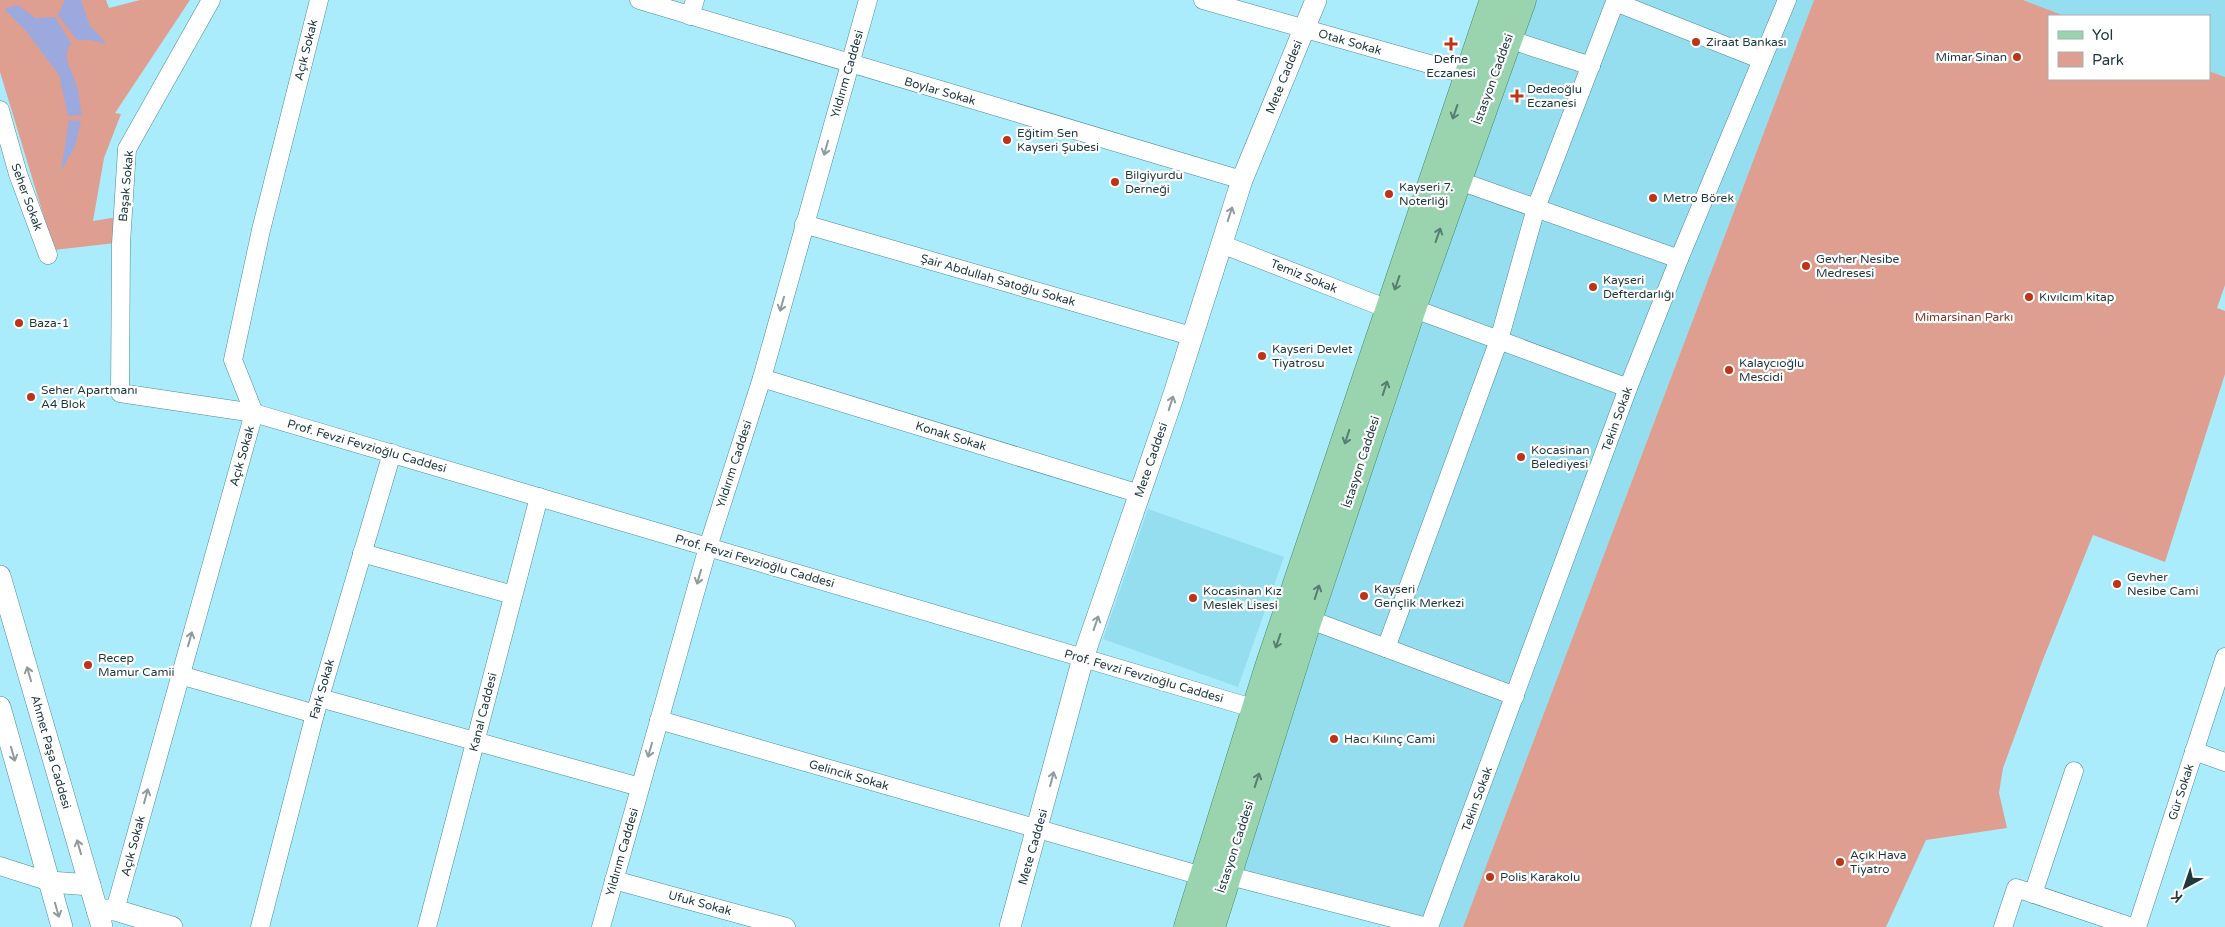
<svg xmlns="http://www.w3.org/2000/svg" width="2225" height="927" font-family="'Varela Round',sans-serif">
<rect width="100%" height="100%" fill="#aaecfb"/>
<!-- built -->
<g fill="#94deef">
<polygon points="1509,0 1814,0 1463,927 1427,927 1218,870"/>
<polygon points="2023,0 2225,0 2225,77 2209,71 2209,16 2065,16"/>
<polygon points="1148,509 1284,557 1238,687 1103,639"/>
</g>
<!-- green -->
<g fill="#de9f90">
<polygon points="0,0 106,0 109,8 140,0 190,0 115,113 121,114 104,158 93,221 118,217 115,243 54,250 0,72"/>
<polygon points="1814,0 2023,0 2065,16 2049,16 2049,79 2209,79 2209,71 2225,77 2225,285 2217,308 2225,311 2225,374 2165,562 2093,535 2042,662 2003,768 1999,793 2007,828 1926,840 1886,927 1463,927"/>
</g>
<!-- water -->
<g fill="#9ba9df">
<polygon points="65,0 81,0 90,26 107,44 90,40 77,40 58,15"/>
<path d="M18 5 35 18 55 17 71 43C61 58 71 68 76 83 79 93 80 105 82 115L68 116 59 75 26 31 4 9Z"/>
<polygon points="69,120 81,121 75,146 61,171"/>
</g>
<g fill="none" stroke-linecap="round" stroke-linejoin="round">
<defs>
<g id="minor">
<polyline points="211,0 127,149 121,244 120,393 254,413 1256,709"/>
<polyline points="639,0 1242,180"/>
<polyline points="1203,0 1468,75"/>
<polyline points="690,16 695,0"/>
<polyline points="1508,39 1591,66"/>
<polyline points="0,110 18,174 48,255"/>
<polyline points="1457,180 1679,259"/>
<polyline points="804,224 1191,336"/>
<polyline points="1221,244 1388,309"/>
<polyline points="1412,308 1628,388"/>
<polyline points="762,378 1140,494"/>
<polyline points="362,553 513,595"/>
<polyline points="1308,619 1515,696"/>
<polyline points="1386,648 1499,340 1536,208 1615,2 1762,60"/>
<polyline points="180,675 315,714"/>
<polyline points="320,698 640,787"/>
<polyline points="659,720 1202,876"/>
<polyline points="2194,751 2225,762"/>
<polyline points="0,866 50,882"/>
<polyline points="1226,875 1427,927"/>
<polyline points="614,880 786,927"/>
<polyline points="2033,894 2074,771"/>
<polyline points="115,910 254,413 233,360 261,230 319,0"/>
<polyline points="260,927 315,714 392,453"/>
<polyline points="427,927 539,497"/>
<polyline points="601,927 708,547 762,378 868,0"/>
<polyline points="1429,927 1628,388 1679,259 1787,0"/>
<polyline points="2003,927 2016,888 2132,927"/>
<polyline points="2137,927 2225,657"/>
</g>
<g id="tertiary">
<polyline points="0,576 102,927"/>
<polyline points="0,707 62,927"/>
<polyline points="50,882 90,885"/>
<polyline points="97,910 115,910 172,927"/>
<polyline points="1010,927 1083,658 1172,400 1242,180 1316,0"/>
</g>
<g id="primary">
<polyline points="1188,927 1268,670 1494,0"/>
<polyline points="1211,927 1308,619 1412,308 1522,0"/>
</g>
</defs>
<!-- minor casing -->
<use href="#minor" stroke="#4b8b98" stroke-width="19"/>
<!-- tertiary casing -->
<use href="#tertiary" stroke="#4b8b98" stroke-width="22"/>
<!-- primary casing -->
<use href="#primary" stroke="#428b64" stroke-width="29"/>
<!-- minor -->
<use href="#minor" stroke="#fff" stroke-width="18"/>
<!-- tertiary -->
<use href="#tertiary" stroke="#fff" stroke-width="21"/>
<!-- primary -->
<use href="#primary" stroke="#9ad4af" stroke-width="28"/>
</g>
<!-- one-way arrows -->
<defs><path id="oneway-shaft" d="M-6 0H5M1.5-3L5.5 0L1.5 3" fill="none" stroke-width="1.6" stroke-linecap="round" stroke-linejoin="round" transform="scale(1.25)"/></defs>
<g stroke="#567e71">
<use href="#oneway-shaft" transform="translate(1455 112) rotate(109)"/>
<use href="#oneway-shaft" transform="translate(1438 235) rotate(-71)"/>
<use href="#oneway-shaft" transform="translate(1397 283) rotate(109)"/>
<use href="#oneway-shaft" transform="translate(1385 388) rotate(-72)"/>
<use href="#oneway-shaft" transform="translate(1347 437) rotate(108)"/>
<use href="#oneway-shaft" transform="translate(1317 592) rotate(-72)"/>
<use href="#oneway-shaft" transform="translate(1278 641) rotate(109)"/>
<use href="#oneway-shaft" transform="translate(1257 780) rotate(-72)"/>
</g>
<g stroke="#8e9c9e">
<use href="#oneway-shaft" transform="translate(826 148) rotate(106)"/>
<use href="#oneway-shaft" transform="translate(1230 214) rotate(-72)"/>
<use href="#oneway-shaft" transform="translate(782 304) rotate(106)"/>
<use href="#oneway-shaft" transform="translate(1171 403) rotate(-72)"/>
<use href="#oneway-shaft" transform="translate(699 577) rotate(106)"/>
<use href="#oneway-shaft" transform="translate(1096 623) rotate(-71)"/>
<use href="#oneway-shaft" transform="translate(190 639) rotate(-74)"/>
<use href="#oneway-shaft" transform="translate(29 674) rotate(-106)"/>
<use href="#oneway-shaft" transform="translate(650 750) rotate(106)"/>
<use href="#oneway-shaft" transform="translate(13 754) rotate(74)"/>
<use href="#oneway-shaft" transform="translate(1052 779) rotate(-75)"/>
<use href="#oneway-shaft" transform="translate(146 796) rotate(-75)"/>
<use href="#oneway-shaft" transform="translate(79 847) rotate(-106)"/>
<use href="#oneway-shaft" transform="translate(57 910) rotate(74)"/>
</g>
<!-- markers -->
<g fill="#bf3416" stroke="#fff" stroke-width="2">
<circle cx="1696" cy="42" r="5"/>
<path d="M1448.5 36.5h5v5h5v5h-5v5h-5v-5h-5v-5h5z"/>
<circle cx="2017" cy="57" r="5"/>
<path d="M1514.5 88.5h5v5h5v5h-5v5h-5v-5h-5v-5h5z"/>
<circle cx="1007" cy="140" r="5"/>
<circle cx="1115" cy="182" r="5"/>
<circle cx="1389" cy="194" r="5"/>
<circle cx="1653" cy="198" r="5"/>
<circle cx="1806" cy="266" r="5"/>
<circle cx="1593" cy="287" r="5"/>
<circle cx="2029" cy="297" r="5"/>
<circle cx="19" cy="323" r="5"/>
<circle cx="1262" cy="356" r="5"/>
<circle cx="1729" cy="370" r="5"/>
<circle cx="31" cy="397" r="5"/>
<circle cx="1521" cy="457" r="5"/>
<circle cx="2117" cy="584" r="5"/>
<circle cx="1364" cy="596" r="5"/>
<circle cx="1193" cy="598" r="5"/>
<circle cx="88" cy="665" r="5"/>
<circle cx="1334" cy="739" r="5"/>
<circle cx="1840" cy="862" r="5"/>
<circle cx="1490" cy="877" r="5"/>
</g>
<g text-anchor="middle" stroke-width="4.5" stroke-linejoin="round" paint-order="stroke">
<!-- street labels -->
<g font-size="12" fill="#1e383e" stroke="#fff">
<text transform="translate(1350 42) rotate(16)" y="4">Otak Sokak</text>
<text transform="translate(306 50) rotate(-76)" y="4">Açık Sokak</text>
<text transform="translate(847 74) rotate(-74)" y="4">Yıldırım Caddesi</text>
<text transform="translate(1284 77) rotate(-68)" y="4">Mete Caddesi</text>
<text transform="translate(1493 79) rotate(-70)" y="4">İstasyon Caddesi</text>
<text transform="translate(940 91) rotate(16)" y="4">Boylar Sokak</text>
<text transform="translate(126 186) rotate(-85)" y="4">Başak Sokak</text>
<text transform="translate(27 197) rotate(70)" y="4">Seher Sokak</text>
<text transform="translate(1304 276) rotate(22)" y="4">Temiz Sokak</text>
<text transform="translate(998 280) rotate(16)" y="4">Şair Abdullah Satoğlu Sokak</text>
<text transform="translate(1617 419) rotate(-70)" y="4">Tekin Sokak</text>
<text transform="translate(951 436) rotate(17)" y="4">Konak Sokak</text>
<text transform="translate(367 446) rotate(16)" y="4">Prof. Fevzi Fevzioğlu Caddesi</text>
<text transform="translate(242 456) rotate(-74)" y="4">Açık Sokak</text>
<text transform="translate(1151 460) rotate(-71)" y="4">Mete Caddesi</text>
<text transform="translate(1361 462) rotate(-72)" y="4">İstasyon Caddesi</text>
<text transform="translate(734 464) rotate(-72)" y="4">Yıldırım Caddesi</text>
<text transform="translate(755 561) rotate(16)" y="4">Prof. Fevzi Fevzioğlu Caddesi</text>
<text transform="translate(1144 676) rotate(16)" y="4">Prof. Fevzi Fevzioğlu Caddesi</text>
<text transform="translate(322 689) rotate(-74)" y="4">Fark Sokak</text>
<text transform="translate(483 712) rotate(-76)" y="4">Kanal Caddesi</text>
<text transform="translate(51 752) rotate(74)" y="4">Ahmet Paşa Caddesi</text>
<text transform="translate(849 775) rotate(16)" y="4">Gelincik Sokak</text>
<text transform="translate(2181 792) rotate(-72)" y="4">Gür Sokak</text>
<text transform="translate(1477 799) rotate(-70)" y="4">Tekin Sokak</text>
<text transform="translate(133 846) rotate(-75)" y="4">Açık Sokak</text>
<text transform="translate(1033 847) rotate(-74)" y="4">Mete Caddesi</text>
<text transform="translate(1235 847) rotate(-72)" y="4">İstasyon Caddesi</text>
<text transform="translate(622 852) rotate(-74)" y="4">Yıldırım Caddesi</text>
<text transform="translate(700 903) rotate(15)" y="4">Ufuk Sokak</text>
</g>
<!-- poi labels -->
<g font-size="12" fill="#1e383e" stroke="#fff" text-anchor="start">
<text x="1706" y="46">Ziraat Bankası</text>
<text x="2007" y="61" text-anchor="end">Mimar Sinan</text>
<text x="1451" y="63" text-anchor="middle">Defne<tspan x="1451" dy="14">Eczanesi</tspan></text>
<text x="1527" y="93">Dedeoğlu<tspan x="1527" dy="14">Eczanesi</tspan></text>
<text x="1017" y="137">Eğitim Sen<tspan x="1017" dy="14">Kayseri Şubesi</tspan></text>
<text x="1125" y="179">Bilgiyurdu<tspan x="1125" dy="14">Derneği</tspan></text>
<text x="1399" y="191">Kayseri 7.<tspan x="1399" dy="14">Noterliği</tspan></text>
<text x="1663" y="202">Metro Börek</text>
<text x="1816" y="263">Gevher Nesibe<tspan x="1816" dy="14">Medresesi</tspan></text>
<text x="1603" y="284">Kayseri<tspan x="1603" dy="14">Defterdarlığı</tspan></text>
<text x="2039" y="301">Kıvılcım kitap</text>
<text x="29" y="327">Baza-1</text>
<text x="1272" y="353">Kayseri Devlet<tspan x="1272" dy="14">Tiyatrosu</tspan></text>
<text x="1739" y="367">Kalaycıoğlu<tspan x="1739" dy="14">Mescidi</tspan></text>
<text x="41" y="394">Seher Apartmanı<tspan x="41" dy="14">A4 Blok</tspan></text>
<text x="1531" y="454">Kocasinan<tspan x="1531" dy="14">Belediyesi</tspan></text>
<text x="2127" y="581">Gevher<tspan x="2127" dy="14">Nesibe Cami</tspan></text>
<text x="1374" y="593">Kayseri<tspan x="1374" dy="14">Gençlik Merkezi</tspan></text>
<text x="1203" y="595">Kocasinan Kız<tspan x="1203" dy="14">Meslek Lisesi</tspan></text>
<text x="98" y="662">Recep<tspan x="98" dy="14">Mamur Camii</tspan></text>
<text x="1344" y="743">Hacı Kılınç Cami</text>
<text x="1850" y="859">Açık Hava<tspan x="1850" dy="14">Tiyatro</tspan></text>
<text x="1500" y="881">Polis Karakolu</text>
</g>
<!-- park labels -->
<g font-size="12" fill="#853727" stroke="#fff">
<text x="1964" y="321">Mimarsinan Parkı</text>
</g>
</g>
<!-- legend -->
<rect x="2048" y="15" width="162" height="65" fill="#ffffff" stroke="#a5afb2"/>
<rect x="2058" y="31" width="25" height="8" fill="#9ad4af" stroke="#a5afb2"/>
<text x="2092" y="40" font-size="15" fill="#1e383e">Yol</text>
<rect x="2058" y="52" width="25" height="15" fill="#de9f90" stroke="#a5afb2"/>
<text x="2092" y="65" font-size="15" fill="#1e383e">Park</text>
<!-- north arrow -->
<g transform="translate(2185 887) rotate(220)" stroke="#ffffff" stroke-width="4" paint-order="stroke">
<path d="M0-4L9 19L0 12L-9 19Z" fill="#1e383e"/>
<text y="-8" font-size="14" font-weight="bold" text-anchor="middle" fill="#1e383e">K</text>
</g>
</svg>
